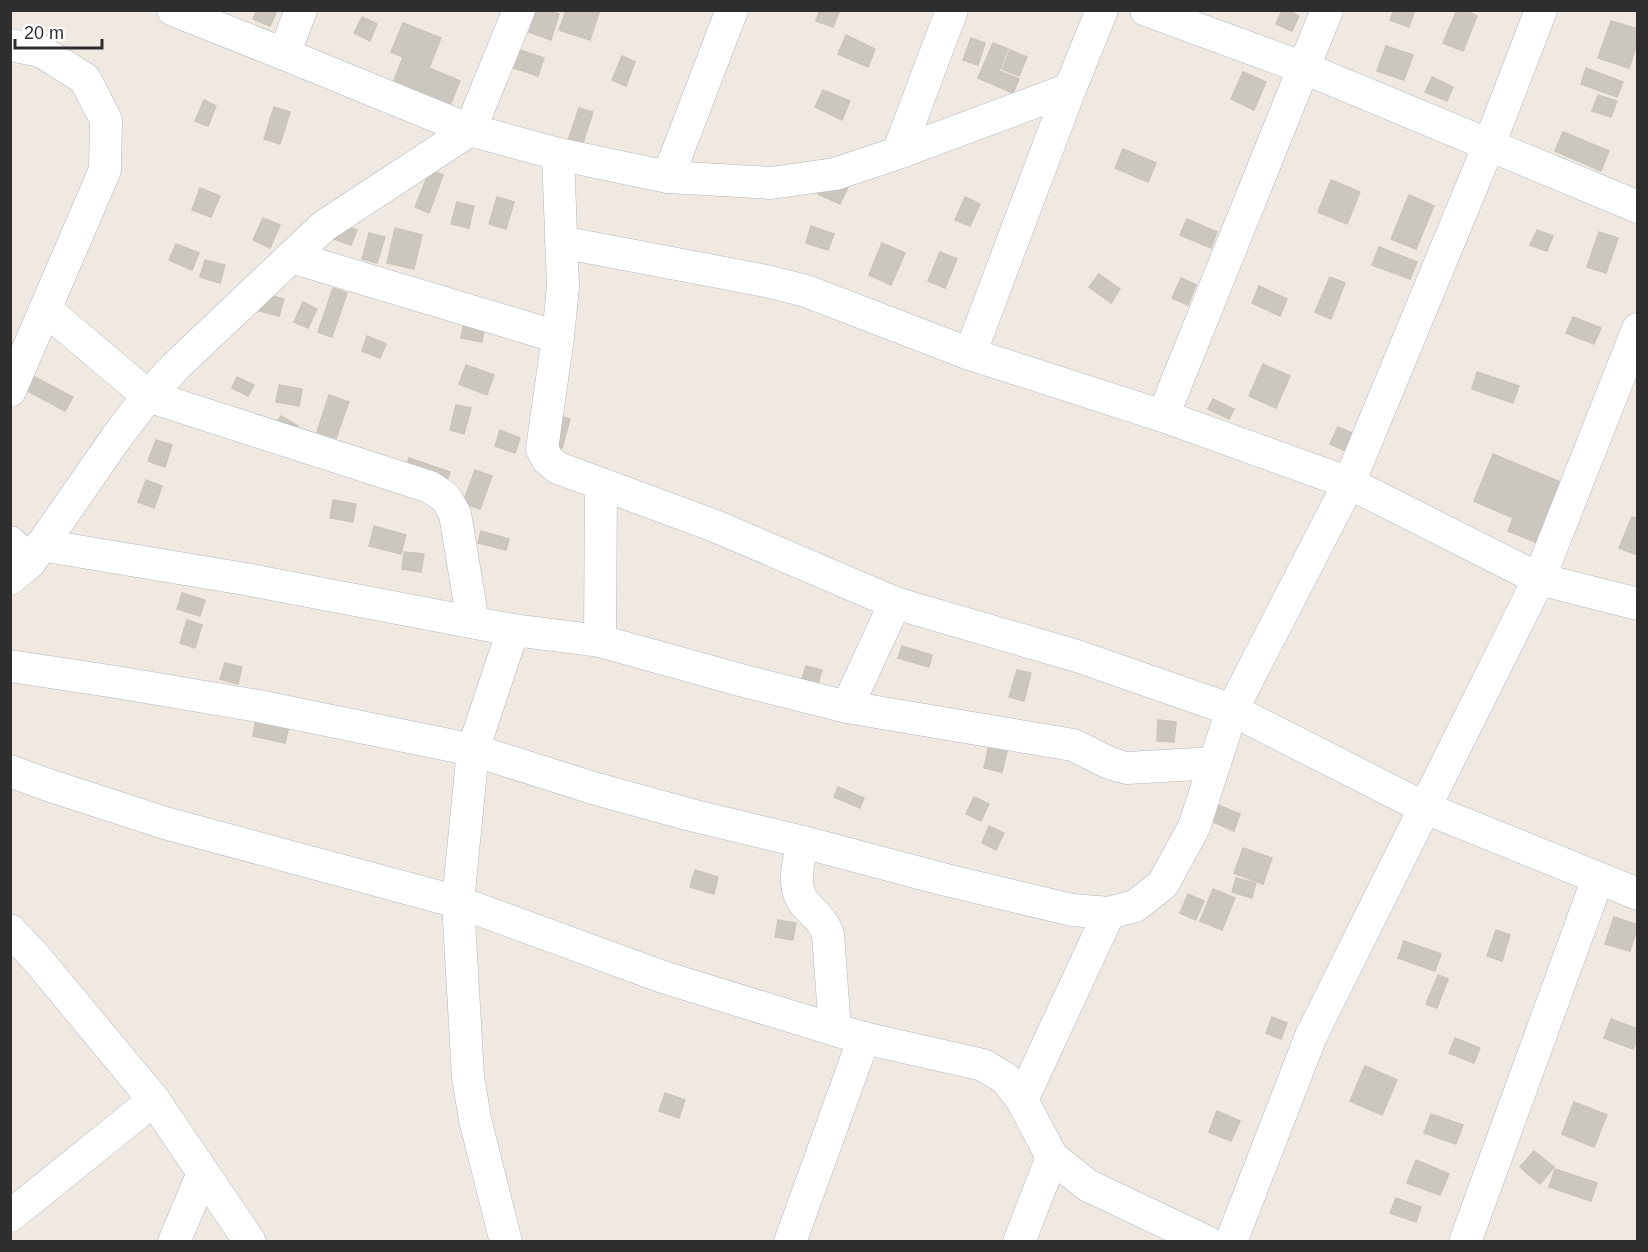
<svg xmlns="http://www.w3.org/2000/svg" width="1648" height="1252" font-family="Arial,sans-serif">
<rect width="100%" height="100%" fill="#efe9e1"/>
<!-- building -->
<g fill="#cbc7bf" stroke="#cbc5ba" stroke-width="1.5">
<polygon points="257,10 270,10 276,13 270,26 253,19"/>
<polygon points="536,10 548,10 559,14 551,40 529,32"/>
<polygon points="566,10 600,10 590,40 559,30"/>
<polygon points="820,10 840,10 833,27 816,21"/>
<polygon points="1282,10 1287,10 1299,16 1292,31 1276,24"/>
<polygon points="1394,10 1415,10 1409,27 1390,20"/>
<polygon points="1457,10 1465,10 1477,16 1463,51 1443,43"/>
<polygon points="362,17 377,24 370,41 354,33"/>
<polygon points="1611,21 1638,29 1638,41 1629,68 1598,58"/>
<polygon points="403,23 441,38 429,68 460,81 449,108 392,85 403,57 391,52"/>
<polygon points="846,35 875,49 868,67 838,54"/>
<polygon points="971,38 985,43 978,65 963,60"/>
<polygon points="993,43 1008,49 999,71 1019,79 1013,93 978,78"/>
<polygon points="1386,46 1413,55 1404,80 1377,71"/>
<polygon points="511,47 544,58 538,76 505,65"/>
<polygon points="1010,50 1027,57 1019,76 1002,69"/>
<polygon points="622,56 635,62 626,86 612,80"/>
<polygon points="1586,68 1623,82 1617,97 1581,84"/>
<polygon points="1243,72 1266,82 1254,110 1231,99"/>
<polygon points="1432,77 1453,87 1447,101 1425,92"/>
<polygon points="823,90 850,101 842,120 815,107"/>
<polygon points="1598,95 1617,101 1611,117 1592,111"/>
<polygon points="204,100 216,106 208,126 195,121"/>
<polygon points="274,107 290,112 280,144 264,139"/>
<polygon points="579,108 593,112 581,149 567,144"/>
<polygon points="1563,132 1609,151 1601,171 1555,151"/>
<polygon points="1123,149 1156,163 1148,182 1115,168"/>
<polygon points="430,170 443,175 429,213 415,207"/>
<polygon points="826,176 849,185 840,204 818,194"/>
<polygon points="1331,180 1360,192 1347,224 1318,212"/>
<polygon points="200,188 220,196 211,217 192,210"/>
<polygon points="1409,195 1434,206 1416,249 1391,239"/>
<polygon points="497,197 514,202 506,229 489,224"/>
<polygon points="965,197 980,204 970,226 955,220"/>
<polygon points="457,202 474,206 469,228 451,224"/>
<polygon points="263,218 280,225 270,248 253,240"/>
<polygon points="1187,219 1217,232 1211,248 1180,235"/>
<polygon points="339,224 357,230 351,245 334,239"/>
<polygon points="811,226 834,234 828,250 806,243"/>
<polygon points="395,228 422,235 414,269 387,263"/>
<polygon points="1537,230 1553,236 1547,251 1530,245"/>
<polygon points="1599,232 1618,238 1606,273 1587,267"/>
<polygon points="369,233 385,237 377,263 362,259"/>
<polygon points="882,243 905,253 891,285 869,275"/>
<polygon points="176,244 199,253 192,270 169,260"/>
<polygon points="1379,247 1417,262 1410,279 1372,265"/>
<polygon points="940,252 957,259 945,288 928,281"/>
<polygon points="205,260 225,265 220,283 200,277"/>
<polygon points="1099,274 1120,289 1111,303 1089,287"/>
<polygon points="1330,277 1345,283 1331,319 1315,312"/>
<polygon points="1181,278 1196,285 1188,305 1172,298"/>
<polygon points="1259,286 1287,299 1280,316 1252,303"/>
<polygon points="333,288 347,293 332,337 318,332"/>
<polygon points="260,293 284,299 279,316 256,310"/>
<polygon points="303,302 317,309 308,328 294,322"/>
<polygon points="466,311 487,315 482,342 461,338"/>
<polygon points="1573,317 1601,328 1594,344 1566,333"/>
<polygon points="367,336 386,344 380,358 362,351"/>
<polygon points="1263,364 1290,376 1276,408 1249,396"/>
<polygon points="466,365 494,375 487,395 459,384"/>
<polygon points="1477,372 1519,386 1513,403 1472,389"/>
<polygon points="27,373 73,397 65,411 20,387"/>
<polygon points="237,377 254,385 248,396 232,388"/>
<polygon points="279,385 302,389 299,406 276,402"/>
<polygon points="329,395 349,402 336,438 317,432"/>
<polygon points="1213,399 1234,409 1229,419 1208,409"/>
<polygon points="456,405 471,408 464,434 450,430"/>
<polygon points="546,412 570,419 562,448 538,442"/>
<polygon points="281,416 298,426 285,447 268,436"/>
<polygon points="1338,427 1371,441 1363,459 1330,444"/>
<polygon points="500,430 520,438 515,453 495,446"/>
<polygon points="156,440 172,445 165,467 148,461"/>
<polygon points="1493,454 1565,484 1540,544 1508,531 1513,518 1474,501"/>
<polygon points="409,458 450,472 441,498 400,484"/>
<polygon points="475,470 492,476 480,509 463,503"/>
<polygon points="146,480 162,486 154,508 138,502"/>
<polygon points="333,500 356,504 353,522 330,518"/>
<polygon points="1632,517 1638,519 1637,555 1619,548"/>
<polygon points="374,526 406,535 401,554 369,546"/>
<polygon points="481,531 509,539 506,550 478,543"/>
<polygon points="404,552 424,554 421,572 402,569"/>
<polygon points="182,593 205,600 200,616 177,609"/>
<polygon points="187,620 202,625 195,648 180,643"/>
<polygon points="902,646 932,655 929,667 898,658"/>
<polygon points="225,663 242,667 238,684 220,679"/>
<polygon points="806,666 822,670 816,690 800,686"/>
<polygon points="1017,670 1031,673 1024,701 1009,697"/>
<polygon points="256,719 289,726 285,743 253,736"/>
<polygon points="1158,720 1176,722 1174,742 1157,741"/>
<polygon points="989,744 1008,747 1002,772 984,768"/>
<polygon points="838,787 864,798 860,808 834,797"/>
<polygon points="974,797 989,804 981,821 966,814"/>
<polygon points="1218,805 1240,814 1234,831 1211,821"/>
<polygon points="989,826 1004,833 996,850 982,843"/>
<polygon points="1243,848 1272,858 1263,884 1234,873"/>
<polygon points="695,870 718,877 714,894 690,887"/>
<polygon points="1236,878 1256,883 1252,898 1232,892"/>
<polygon points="1213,889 1235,898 1222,930 1200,921"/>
<polygon points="1188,894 1204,901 1196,920 1180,913"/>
<polygon points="1614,917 1638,925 1630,951 1605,944"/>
<polygon points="778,920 796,923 793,940 775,937"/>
<polygon points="1496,930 1510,935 1502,961 1487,956"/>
<polygon points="1404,941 1441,954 1435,971 1398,958"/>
<polygon points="1438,975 1448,979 1437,1008 1426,1004"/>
<polygon points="1272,1017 1287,1023 1281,1039 1266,1033"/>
<polygon points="1611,1019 1638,1029 1638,1037 1633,1049 1604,1038"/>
<polygon points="1455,1038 1480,1048 1474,1063 1449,1053"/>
<polygon points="1365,1066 1397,1080 1382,1115 1350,1101"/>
<polygon points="665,1093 685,1100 679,1118 659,1111"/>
<polygon points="1574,1102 1607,1115 1594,1147 1562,1134"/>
<polygon points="1217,1111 1240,1121 1231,1141 1209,1132"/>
<polygon points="1431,1114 1463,1125 1456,1144 1424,1133"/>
<polygon points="1534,1151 1554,1167 1540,1184 1520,1167"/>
<polygon points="1416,1160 1449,1174 1440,1195 1407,1183"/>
<polygon points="1555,1169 1597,1183 1591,1201 1549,1187"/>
<polygon points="1396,1198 1421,1207 1416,1222 1390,1213"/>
</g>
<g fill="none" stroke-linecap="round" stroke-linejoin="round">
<defs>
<g id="minor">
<polyline points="173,10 284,54 470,130 558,154 668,177 771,183 835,174 898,153 1070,89"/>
<polyline points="1146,10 1304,68 1638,207"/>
<polyline points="10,45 41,51 85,79 106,120 105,170 10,391"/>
<polyline points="284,54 301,10"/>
<polyline points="898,153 952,10"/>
<polyline points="558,154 563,286 558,337 542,449 548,460 558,468 715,526 895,603 1077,656 1232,710 1425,808 1638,894"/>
<polyline points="668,177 732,10"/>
<polyline points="561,242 766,281 806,291 970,354 1163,416 1349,483 1539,579 1638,604"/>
<polyline points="291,257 558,337"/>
<polyline points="45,309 148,396 430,487 446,498 455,514 473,622"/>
<polyline points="970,354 1070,89 1102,10"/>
<polyline points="1163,416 1327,10"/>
<polyline points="10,542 30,562"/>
<path d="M41 545 245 579 513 630 600 641 744 681 847 707 1073 745C1092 753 1107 765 1127 768L1215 763"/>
<polyline points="10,579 30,562 116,438 148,396 176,366 324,226 470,130 519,10"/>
<polyline points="600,641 601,484"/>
<polyline points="10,666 116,682 258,706 473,750 593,788 691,815 803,842 946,880 1072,910 1109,913 1135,906 1163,884 1194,827 1232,710 1349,483 1489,145 1541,10"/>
<polyline points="847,707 895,603"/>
<polyline points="10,771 45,784 165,823 458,902 663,977 835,1030 864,1038 983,1065 1005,1078 1022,1100 1052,1157 1087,1185 1207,1242"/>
<path d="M803 842C798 863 790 890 808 907 817 917 823 921 828 934L835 1030"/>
<polyline points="10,930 37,959 154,1100 250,1242"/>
<polyline points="1022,1100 1109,913"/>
<polyline points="10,1216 154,1100"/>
<polyline points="174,1242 203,1173"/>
<polyline points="506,1242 475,1119 468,1077 458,902 473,750 513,630"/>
<polyline points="790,1242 864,1038"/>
<polyline points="1019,1242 1052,1157"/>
<polyline points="1231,1242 1311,1036 1539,579 1638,329"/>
<polyline points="1465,1242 1598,878"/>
</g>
</defs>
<!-- minor casing -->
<use href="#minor" stroke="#b4b7c1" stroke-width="33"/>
<!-- minor -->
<use href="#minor" stroke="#fff" stroke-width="32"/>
</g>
<!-- border -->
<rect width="1648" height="1252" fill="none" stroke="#2e2e2e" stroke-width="24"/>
<!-- scale -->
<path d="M15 39v9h87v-9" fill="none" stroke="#2e2e2e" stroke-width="3"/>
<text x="24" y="39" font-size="18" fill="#2e2e2e" stroke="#ffffff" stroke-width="4.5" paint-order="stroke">20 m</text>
</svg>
